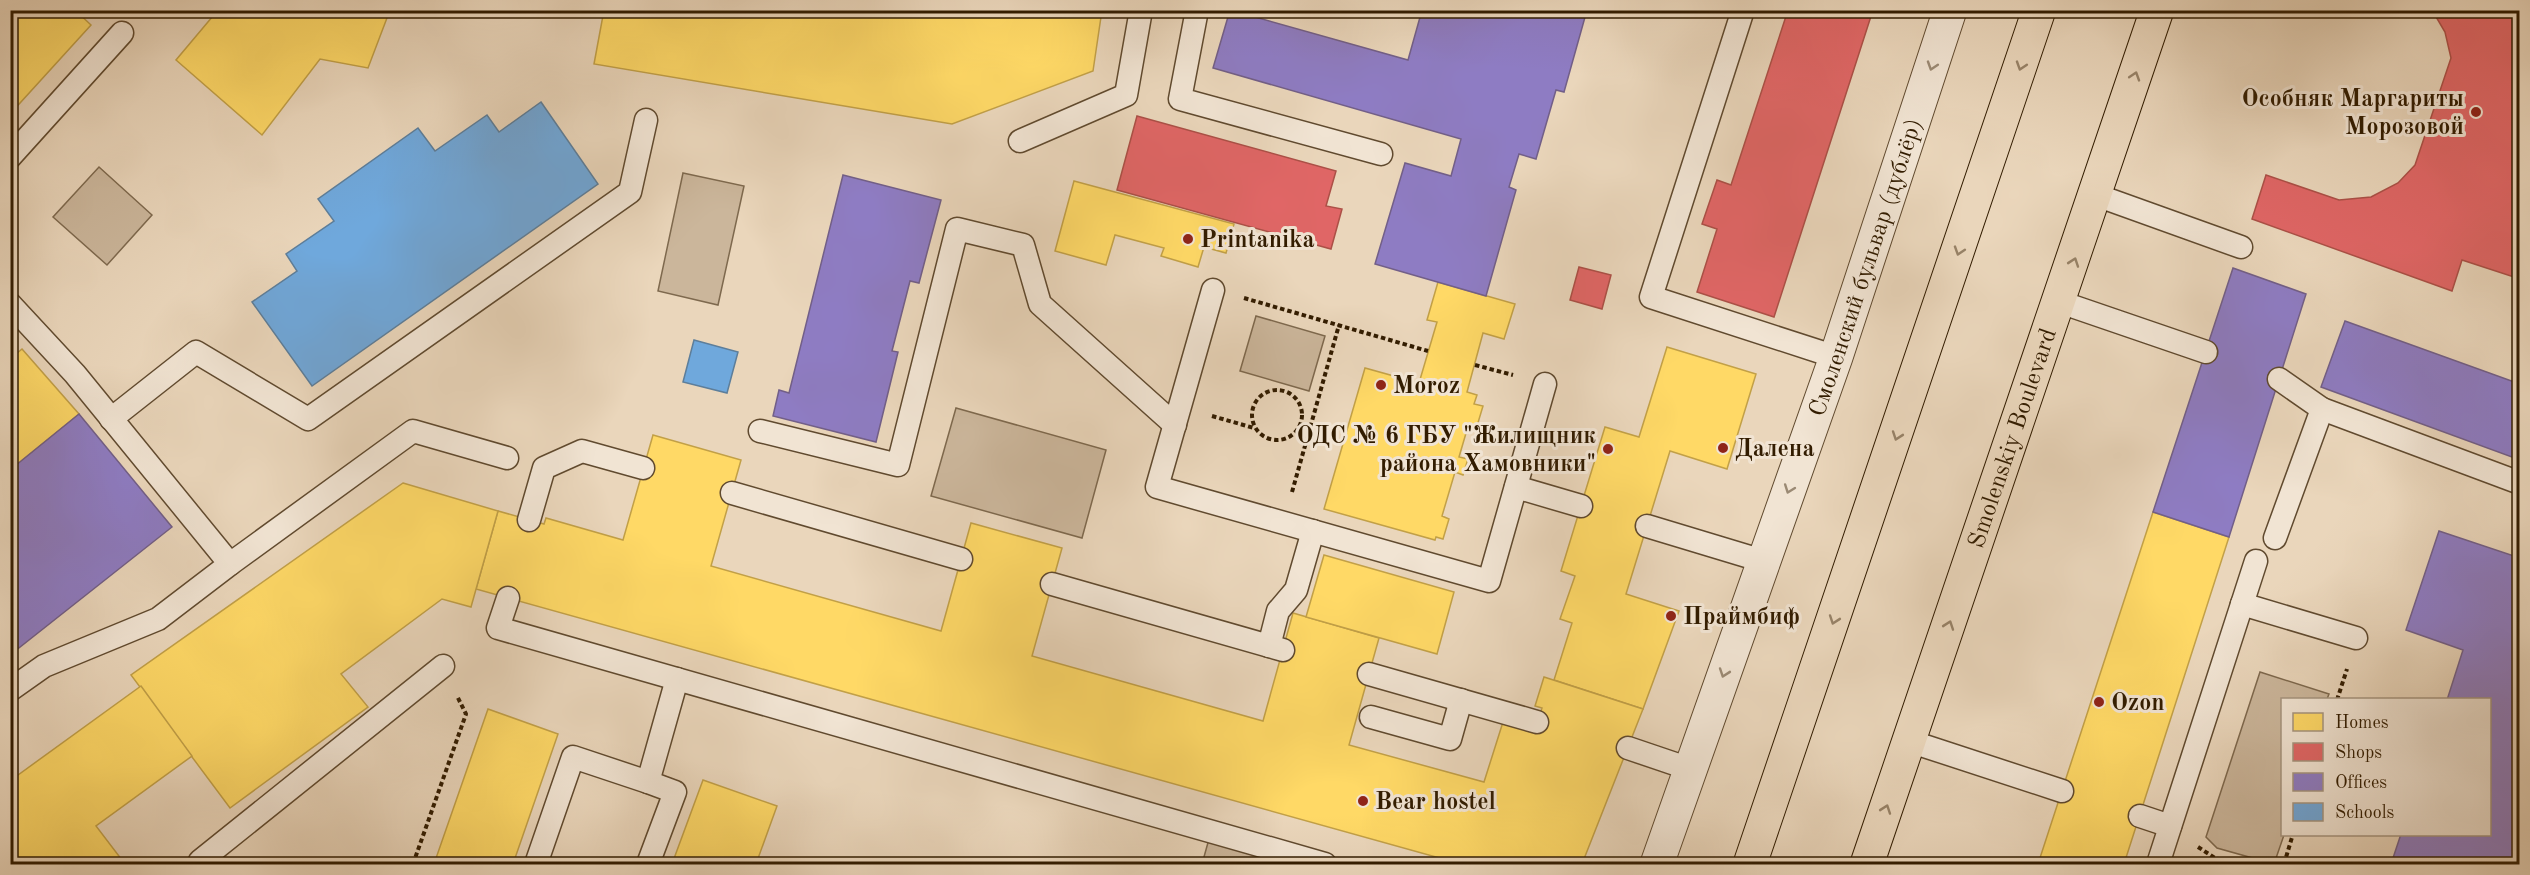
<svg xmlns="http://www.w3.org/2000/svg" width="2530" height="875" font-family="'Old Standard TT',serif">
<rect width="100%" height="100%" fill="#ead6bb"/>
<filter id="stains"><feTurbulence type="fractalNoise" baseFrequency=".00333" numOctaves="4"/><feColorMatrix values="0 0 0 0 .2 0 0 0 0 .09 0 0 0 0 .02 0 0 0 .5 -.17"/></filter>
<radialGradient id="worn" r=".72"><stop offset=".6" stop-color="#630" stop-opacity="0"/><stop offset="1" stop-color="#630" stop-opacity=".3"/></radialGradient>
<!-- green -->
<g fill="#cbb69b" stroke="#7e694e" stroke-width="1.5">
<polygon points="99,167 152,215 107,265 53,217"/>
<polygon points="683,173 744,186 718,305 658,291"/>
<polygon points="1256,316 1325,336 1309,391 1240,371"/>
<polygon points="956,408 1106,450 1082,538 931,496"/>
<polygon points="2260,672 2329,694 2327,699 2282,700 2284,835 2274,864 2217,848 2206,837"/>
<polygon points="1209,839 1301,864 1202,864"/>
</g>
<!-- homes -->
<g fill="#ffd966" stroke="#c2a047" stroke-width="1.5">
<polygon points="10,10 75,10 91,25 10,114"/>
<polygon points="218,10 390,10 368,68 320,59 262,135 176,60"/>
<polygon points="604,10 901,10 939,16 953,10 1102,10 1093,71 952,124 594,64"/>
<polygon points="1074,181 1234,224 1226,253 1204,247 1198,267 1161,256 1164,248 1115,235 1106,265 1055,251"/>
<polygon points="1438,282 1515,304 1504,339 1483,333 1467,392 1477,395 1474,404 1483,406 1477,426 1469,423 1459,457 1468,459 1463,475 1455,472 1442,516 1449,519 1443,539 1436,537 1435,540 1324,509 1365,368 1419,383 1437,322 1427,320"/>
<polygon points="1667,347 1756,374 1727,469 1670,451 1626,594 1679,611 1643,709 1554,680 1572,623 1560,619 1575,576 1561,571 1605,427 1639,437"/>
<polygon points="22,349 79,414 10,470 10,359"/>
<polygon points="653,435 741,460 711,566 941,631 971,523 1062,548 1032,656 1263,721 1293,613 1379,638 1349,745 1484,782 1503,722 1534,731 1542,708 1535,706 1544,677 1643,709 1582,864 1461,864 476,589 498,511 544,524 546,518 623,540"/>
<polygon points="403,483 498,511 471,607 442,599 341,674 368,707 230,808 131,675"/>
<polygon points="2153,512 2229,537 2124,864 2038,864"/>
<polygon points="1324,555 1454,592 1437,654 1306,617"/>
<polygon points="141,686 192,756 96,826 125,864 10,864 10,765 18,775"/>
<polygon points="488,709 558,734 513,864 434,864"/>
<polygon points="703,780 777,806 756,864 672,864"/>
</g>
<!-- shops -->
<g fill="#e06666" stroke="#ac5047" stroke-width="1.5">
<polygon points="1788,10 1873,10 1774,317 1697,292 1717,229 1702,224 1717,180 1731,185"/>
<polygon points="2432,10 2520,10 2520,279 2462,260 2452,291 2252,219 2266,175 2339,200 2371,197 2398,183 2415,165 2451,58 2445,32"/>
<polygon points="1137,116 1336,171 1326,206 1342,209 1331,249 1117,190"/>
<polygon points="1579,267 1611,275 1602,309 1570,300"/>
</g>
<!-- offices -->
<g fill="#8e7cc3" stroke="#725f88" stroke-width="1.5">
<polygon points="1230,10 1408,60 1422,10 1587,10 1564,92 1556,90 1536,159 1519,154 1509,187 1516,190 1486,296 1375,264 1405,163 1451,176 1461,139 1213,68"/>
<polygon points="843,175 941,200 919,283 910,281 892,351 898,352 876,442 773,416 779,390 789,393"/>
<polygon points="2233,268 2306,294 2229,537 2153,512"/>
<polygon points="2345,321 2520,384 2520,460 2321,387"/>
<polygon points="79,414 172,527 10,655 10,470"/>
<polygon points="2439,531 2520,558 2520,864 2391,864 2401,834 2490,834 2490,700 2447,700 2463,650 2406,630"/>
</g>
<!-- schools -->
<g fill="#6fa8dc" stroke="#5d7e9a" stroke-width="1.5">
<polygon points="541,102 598,184 312,386 252,302 297,271 286,254 334,221 318,199 418,128 435,151 487,115 499,132"/>
<polygon points="694,340 738,352 727,393 683,382"/>
</g>
<g fill="none" stroke-linecap="round" stroke-linejoin="round">
<defs>
<g id="lane">
<polyline points="1197,10 1180,99 1381,154"/>
<polyline points="1743,10 1651,297 1836,357"/>
<polyline points="1020,141 1126,95 1141,10"/>
<polyline points="10,157 122,33"/>
<polyline points="2096,195 2241,247"/>
<polyline points="1213,290 1157,487 1489,581 1545,384"/>
<polyline points="2060,302 2206,352"/>
<polyline points="10,304 75,374 230,564 158,619 44,666 10,690"/>
<polyline points="2322,409 2520,483"/>
<polyline points="111,419 196,352 308,419 630,192 646,120"/>
<polyline points="760,431 898,465 957,229 1023,245 1040,304 1175,425"/>
<polyline points="1516,487 1581,506"/>
<polyline points="732,493 961,559"/>
<polyline points="529,520 544,468 582,451 643,468"/>
<polyline points="1647,526 1763,561"/>
<polyline points="2275,538 2322,409 2279,379"/>
<polyline points="230,564 413,431 507,458"/>
<polyline points="1052,584 1283,650"/>
<polyline points="508,598 498,628 1325,864"/>
<polyline points="2242,604 2356,638"/>
<polyline points="1269,646 1278,611 1296,590 1313,531"/>
<polyline points="1369,674 1537,722"/>
<polyline points="1371,717 1450,739 1461,700"/>
<polyline points="1909,741 2062,791"/>
<polyline points="1628,748 1690,769"/>
<polyline points="648,782 675,792 648,864"/>
<polyline points="2140,816 2170,826"/>
<polyline points="202,864 200,861 443,666"/>
<polyline points="536,864 573,757 648,782 677,679"/>
<polyline points="2158,864 2256,561"/>
</g>
<g id="street">
<path id="s1" d="M1657 864 1836 357 1950 10"/>
</g>
<g id="primary">
<polyline points="1750,864 2039,10"/>
<path id="s2" d="M1867 864 2157 10"/>
</g>
</defs>
<!-- lane casing -->
<use href="#lane" stroke="#604a2f" stroke-width="25"/>
<!-- street casing -->
<use href="#street" stroke="#604a2f" stroke-width="35"/>
<!-- primary casing -->
<use href="#primary" stroke="#321c00" stroke-width="35"/>
<!-- path -->
<g stroke="#321c00" stroke-width="4" stroke-dasharray="4.5 3" stroke-linecap="butt">
<polyline points="1244,298 1428,351"/>
<polyline points="1475,365 1513,375"/>
<circle cx="1277" cy="415" r="25"/>
<polyline points="1212,416 1254,428"/>
<polyline points="1292,492 1339,325"/>
<polyline points="2337,700 2347,669"/>
<polyline points="2198,847 2215,858 2235,864"/>
<polyline points="413,864 466,714 457,696"/>
<polyline points="2284,864 2293,834"/>
</g>
<!-- lane -->
<use href="#lane" stroke="#f1e4d3" stroke-width="22"/>
<!-- street -->
<use href="#street" stroke="#f1e4d3" stroke-width="33"/>
<!-- primary -->
<use href="#primary" stroke="#ead6bb" stroke-width="33"/>
</g>
<!-- one-way arrows -->
<defs><path id="oneway-chevron" d="M-2-3.5L2.5 0L-2 3.5" fill="none" stroke-width="1.6" stroke-linecap="round" stroke-linejoin="round" transform="scale(1.5)"/></defs>
<g stroke="#9b8a74">
<use href="#oneway-chevron" transform="translate(1932 66) rotate(108)"/>
<use href="#oneway-chevron" transform="translate(1789 489) rotate(110)"/>
<use href="#oneway-chevron" transform="translate(1724 673) rotate(109)"/>
</g>
<g stroke="#978267">
<use href="#oneway-chevron" transform="translate(2021 66) rotate(108)"/>
<use href="#oneway-chevron" transform="translate(2135 76) rotate(-72)"/>
<use href="#oneway-chevron" transform="translate(1959 251) rotate(108)"/>
<use href="#oneway-chevron" transform="translate(2074 262) rotate(-71)"/>
<use href="#oneway-chevron" transform="translate(1897 436) rotate(109)"/>
<use href="#oneway-chevron" transform="translate(1834 620) rotate(109)"/>
<use href="#oneway-chevron" transform="translate(1949 625) rotate(-71)"/>
<use href="#oneway-chevron" transform="translate(1886 809) rotate(-71)"/>
</g>
<!-- markers -->
<g fill="#8f2418" stroke="#f1e4d3" stroke-width="2">
<circle cx="2476" cy="112" r="6"/>
<circle cx="1188" cy="239" r="6"/>
<circle cx="1381" cy="385" r="6"/>
<circle cx="1723" cy="448" r="6"/>
<circle cx="1608" cy="449" r="6"/>
<circle cx="1671" cy="616" r="6"/>
<circle cx="2099" cy="702" r="6"/>
<circle cx="1363" cy="801" r="6"/>
</g>
<g text-anchor="middle" stroke-width="6" stroke-linejoin="round" paint-order="stroke">
<!-- poi labels -->
<g font-size="24" font-weight="bold" fill="#321c00" stroke="#f1e4d3" text-anchor="start">
<text x="2464" y="106" text-anchor="end">Особняк Маргариты<tspan x="2464" dy="28">Морозовой</tspan></text>
<text x="1200" y="247">Printanika</text>
<text x="1393" y="393">Moroz</text>
<text x="1596" y="443" text-anchor="end">ОДС № 6 ГБУ "Жилищник<tspan x="1596" dy="28">района Хамовники"</tspan></text>
<text x="1735" y="456">Далена</text>
<text x="1683" y="624">Праймбиф</text>
<text x="2111" y="710">Ozon</text>
<text x="1375" y="809">Bear hostel</text>
</g>
<!-- street labels -->
<g font-size="24" fill="#321c00" stroke="#f1e4d3">
<text dy="8" stroke="none"><textPath href="#s1" startOffset="632">Смоленский бульвар (дублёр)</textPath></text>
<text dy="8" stroke="none"><textPath href="#s2" startOffset="450">Smolenskiy Boulevard</textPath></text>
</g>
</g>
<!-- margin -->
<rect width="2530" height="875" fill="none" stroke="#ead6bb" stroke-width="36"/>
<rect x="12" y="12" width="2506" height="851" fill="none" stroke="#321c00" stroke-width="3"/>
<rect x="18" y="18" width="2494" height="839" fill="none" stroke="#321c00" stroke-width="1.5"/>
<!-- legend -->
<rect x="2281" y="698" width="210" height="138" fill="#f1e4d3" stroke="#a5947f" stroke-width="1.5"/>
<rect x="2293" y="713" width="30" height="18" fill="#ffd966" stroke="#a5947f" stroke-width="1.5"/>
<text x="2335" y="728" font-size="18" fill="#321c00">Homes</text>
<rect x="2293" y="743" width="30" height="18" fill="#e06666" stroke="#a5947f" stroke-width="1.5"/>
<text x="2335" y="758" font-size="18" fill="#321c00">Shops</text>
<rect x="2293" y="773" width="30" height="18" fill="#8e7cc3" stroke="#a5947f" stroke-width="1.5"/>
<text x="2335" y="788" font-size="18" fill="#321c00">Offices</text>
<rect x="2293" y="803" width="30" height="18" fill="#6fa8dc" stroke="#a5947f" stroke-width="1.5"/>
<text x="2335" y="818" font-size="18" fill="#321c00">Schools</text>
<rect width="100%" height="100%" filter="url(#stains)"/>
<rect width="100%" height="100%" fill="url(#worn)"/>
</svg>
